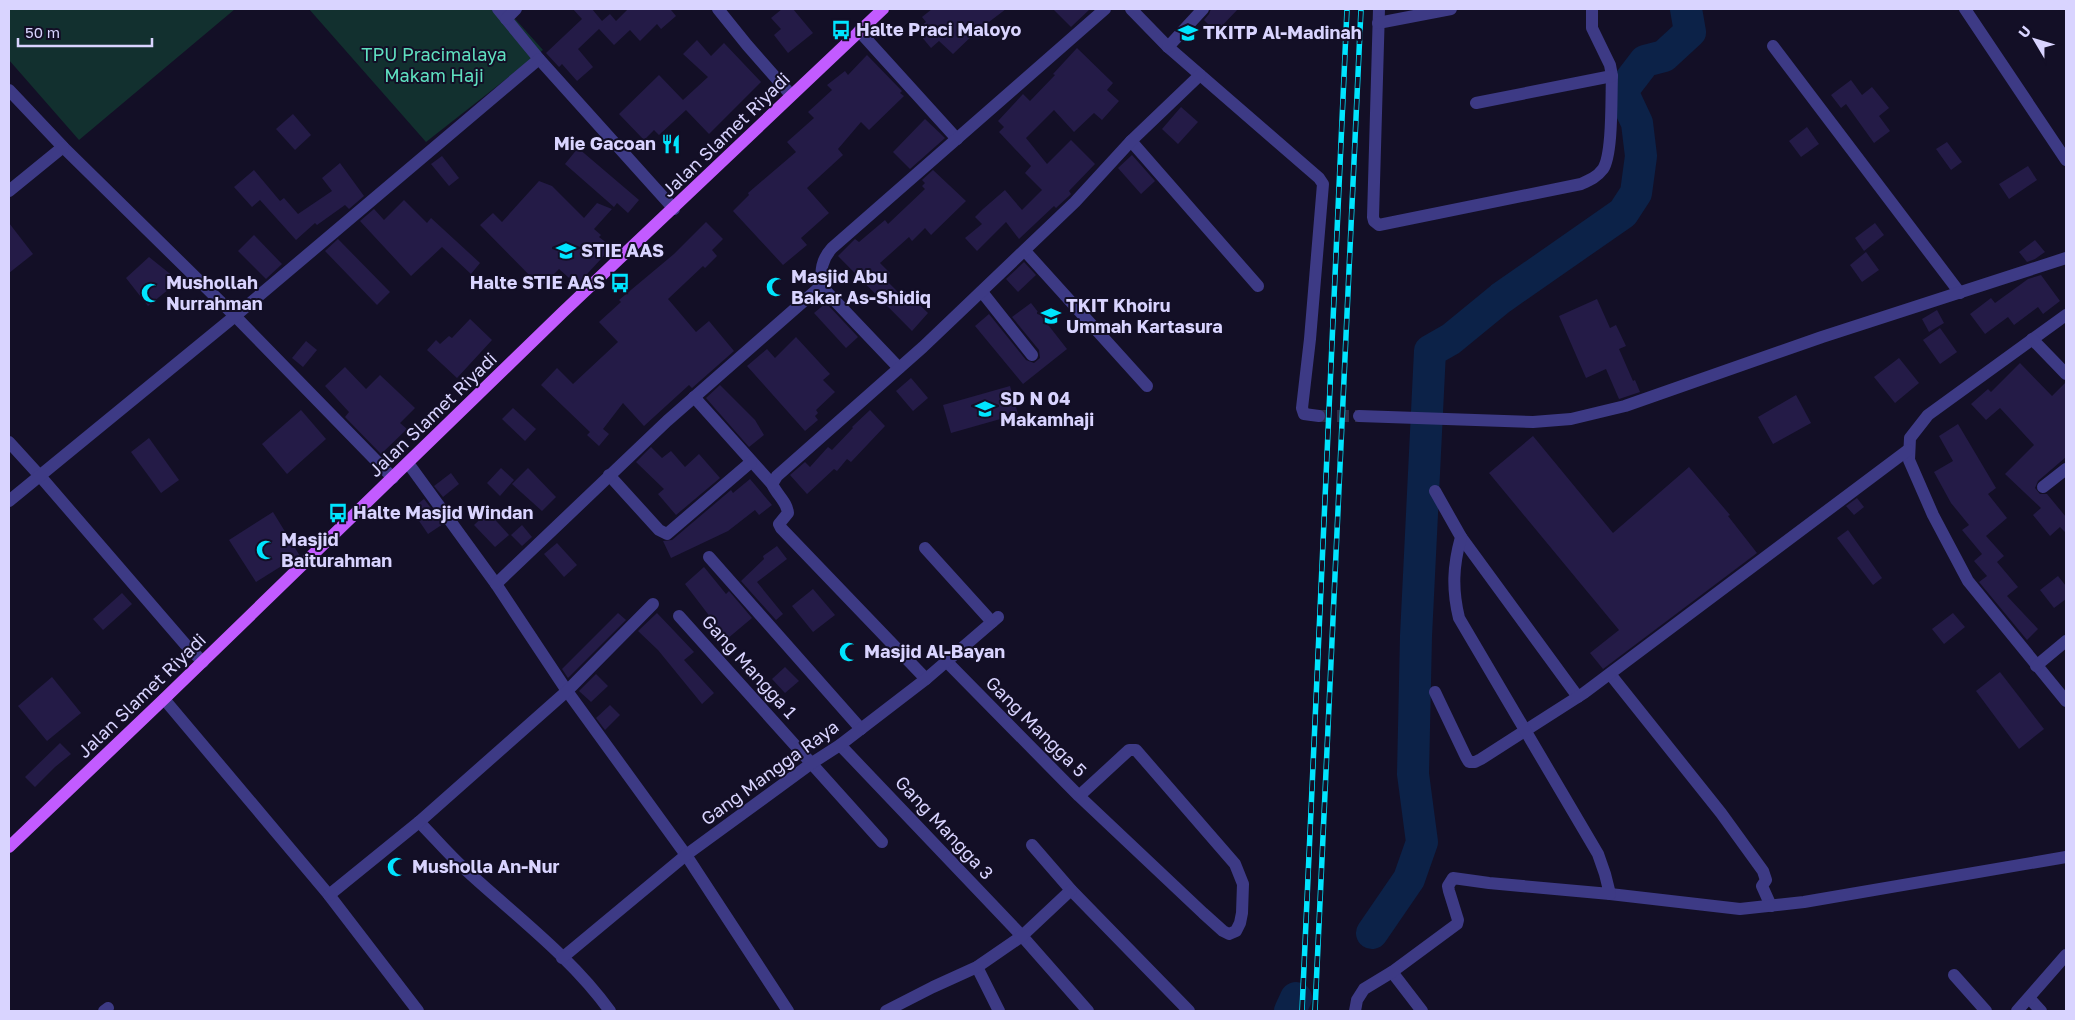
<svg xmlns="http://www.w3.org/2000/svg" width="2075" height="1020" font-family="'Golos Text',sans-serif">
<rect width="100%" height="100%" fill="#130f26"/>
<!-- green -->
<g fill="#12302f">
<polygon points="9,9 235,9 79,140 9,60"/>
<polygon points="309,9 508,9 507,10 543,50 426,142"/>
</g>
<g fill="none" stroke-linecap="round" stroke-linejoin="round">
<!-- river -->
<g stroke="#0c2248" stroke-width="32">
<polyline points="1372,933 1409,879 1422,842 1413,774 1416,636 1430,351 1451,339 1501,298 1623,213 1636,193 1641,156 1637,123 1622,91 1645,61 1664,56 1690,32 1686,9"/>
<polyline points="1290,1011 1296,998"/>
</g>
</g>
<!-- building -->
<g fill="#241b47">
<polygon points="573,9 592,9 602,21 610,14 616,21 628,9 673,9 671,10 676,16 661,29 657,24 640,41 630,30 614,45 599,29 578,49 593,67 577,81 562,64 559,67 546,53 582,19"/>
<polygon points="782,9 793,9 813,33 788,53 774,35 781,29 771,18"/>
<polygon points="932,9 1006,9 977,31 953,54 939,41 931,48 916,30 926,22 922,17"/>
<polygon points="1053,9 1090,9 1071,27"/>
<polygon points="1211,9 1238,9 1216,32 1204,20 1209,14"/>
<polygon points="697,40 711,56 724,43 761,82 709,134 686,110 659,135 654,130 644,140 619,114 659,75 683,100 708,77 683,54"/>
<polygon points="1077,48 1113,83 1107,90 1119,101 1102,120 1094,113 1074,132 1054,110 1026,138 1047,164 1071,140 1095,164 1069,191 1071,194 1069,196 1056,208 1054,206 1019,239 1006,222 977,251 965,238 982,224 975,217 983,209 1005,190 1022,210 1042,190 1025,173 1031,166 999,132 1004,127 998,121 1023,94 1030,101 1055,75 1053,74"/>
<polygon points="867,55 902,91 900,93 904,96 869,130 861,122 838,149 843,155 807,188 829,213 801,238 807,245 783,265 733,211 749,195 748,193 796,152 787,142 814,118 808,112 832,90 827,85 845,71 848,75"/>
<polygon points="1851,80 1862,95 1872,87 1889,108 1879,116 1890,131 1874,143 1846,104 1841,108 1831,95"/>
<polygon points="1181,107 1198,122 1178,144 1162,129"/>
<polygon points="293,114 311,135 295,150 276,129"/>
<polygon points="925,119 945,138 910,169 893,152"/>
<polygon points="1807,127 1819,144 1801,157 1789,141"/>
<polygon points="1947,142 1962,162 1951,170 1936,149"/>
<polygon points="578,148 639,200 628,213 617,203 614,207 565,164"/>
<polygon points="1132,155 1155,181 1141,194 1118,168"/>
<polygon points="442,156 459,178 449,186 431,164"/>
<polygon points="340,163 364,196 349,209 345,205 317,225 315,223 296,240 260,200 252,207 234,187 254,170 280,201 284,198 298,214 332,191 322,178"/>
<polygon points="2028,166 2037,180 2009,199 1999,184"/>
<polygon points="933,170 966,201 931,235 925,228 912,241 909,237 880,263 890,273 886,280 901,295 905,291 928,313 912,331 838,256 855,239 859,242 885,220 888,224 925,189 922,186 925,183 922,180"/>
<polygon points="539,181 552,186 584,218 597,203 612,209 594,229 601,235 599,237 612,247 577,285 559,269 541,287 480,225 493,213 502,222"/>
<polygon points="404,200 427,223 431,218 480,263 471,274 442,247 411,276 360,221 374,209 384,220"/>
<polygon points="706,222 723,239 712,250 717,256 705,268 703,266 668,299 696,332 709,321 734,351 692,388 689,385 644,426 623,403 603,429 609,434 599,446 587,435 590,432 541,385 557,368 573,384 618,342 599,322 621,302 619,300 674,254"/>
<polygon points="9,223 33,254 9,273"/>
<polygon points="1875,223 1884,235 1864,251 1855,238"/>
<polygon points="254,235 282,264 266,279 238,251"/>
<polygon points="338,239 390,292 377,305 325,251"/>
<polygon points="2035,240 2045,252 2035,259 2027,262 2019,252"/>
<polygon points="1866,252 1879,270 1862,282 1850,265"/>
<polygon points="149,257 179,281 148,306 126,278"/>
<polygon points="1024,262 1036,275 1018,292 1006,279"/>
<polygon points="2041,275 2060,301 2043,314 2038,307 2014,325 2008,317 1985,334 1970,314 1991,298 1995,303 2028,279"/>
<polygon points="1597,299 1610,328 1616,325 1626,346 1619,349 1633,381 1635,380 1640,392 1619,399 1606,369 1586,378 1559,316"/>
<polygon points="826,303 858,337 846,348 814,313"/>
<polygon points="1031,303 1067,349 1023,384 975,326 989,314 1026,360 1034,363 1040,358 1039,350 1012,317"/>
<polygon points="1937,310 1944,323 1929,332 1922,319"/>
<polygon points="470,319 492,340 457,378 427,350 436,340 440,344 449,336 452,338"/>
<polygon points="1940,328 1957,352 1940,364 1923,340"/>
<polygon points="796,337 830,374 823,380 835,392 816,410 818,413 815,416 818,420 805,431 747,366 767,349 775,358"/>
<polygon points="306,341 317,350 303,367 292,358"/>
<polygon points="1899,358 1919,383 1895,403 1874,377"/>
<polygon points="2020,363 2052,396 2066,382 2066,457 2038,481 2035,488 2040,494 2047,494 2066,517 2066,533 2060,527 2050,536 2033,515 2041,508 2005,474 2034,445 2000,408 1986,420 1971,404 1988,389 1991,392"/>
<polygon points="345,367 366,389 380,375 415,408 400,423 407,429 381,454 345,417 349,412 325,386"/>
<polygon points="911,378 928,398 913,411 896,391"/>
<polygon points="720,385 755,420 764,435 749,447 706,398"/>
<polygon points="1010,386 1018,414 951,433 943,405"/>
<polygon points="1796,395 1811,423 1773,444 1758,417"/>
<polygon points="513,408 536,429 525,441 502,419"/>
<polygon points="301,410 326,439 287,474 262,444"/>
<polygon points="870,410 885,426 851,462 847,459 837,471 834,469 807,494 790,475 805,462 810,467 828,447 832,450 853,428 852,427"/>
<polygon points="1958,424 1996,488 1988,494 2007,518 1986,536 2004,556 1997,562 2018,587 2007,596 2038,629 2027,640 1979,582 1987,576 1974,561 1982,554 1962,530 1969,525 1951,503 1934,472 1953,461 1939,436"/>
<polygon points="1533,436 1613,533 1689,467 1730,515 1728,516 1757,553 1603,669 1590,653 1619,630 1489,473"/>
<polygon points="149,438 179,480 161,493 131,452"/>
<polygon points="651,447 662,458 671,451 685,467 699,454 720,478 676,515 658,494 664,489 636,462"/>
<polygon points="501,468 514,480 500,496 487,483"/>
<polygon points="528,468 556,497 542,511 512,484"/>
<polygon points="451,473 459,484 443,497 434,486"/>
<polygon points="750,479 772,505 759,515 755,510 728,531 671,558 663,541 672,540 731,490 733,493"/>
<polygon points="1857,498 1864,507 1854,515 1846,506"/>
<polygon points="424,499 443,524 428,534 411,509"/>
<polygon points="273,512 300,556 290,566 288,562 256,582 229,540"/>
<polygon points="488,512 509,535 495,547 474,525"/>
<polygon points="522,525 532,537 522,546 511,535"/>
<polygon points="1848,530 1882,578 1873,585 1837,538"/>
<polygon points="557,543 577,565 564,577 544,554"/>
<polygon points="777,546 787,559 757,582 783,614 776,620 741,581 764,559 763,556"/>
<polygon points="704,567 726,594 729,591 752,618 727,639 685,584"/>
<polygon points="2058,576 2066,586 2066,599 2054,608 2040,590"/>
<polygon points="813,589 835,615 813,632 792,606"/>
<polygon points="122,593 132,604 103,630 93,619"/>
<polygon points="618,613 626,620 568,678 562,669"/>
<polygon points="657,613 694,652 684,660 714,693 702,704 658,650 638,631"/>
<polygon points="1953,613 1965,627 1944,644 1932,629"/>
<polygon points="785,667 799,681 785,693 772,679"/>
<polygon points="2000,672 2044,729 2019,749 1976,691"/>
<polygon points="596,674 608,686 591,702 579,691"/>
<polygon points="52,677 81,713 47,741 18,706"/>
<polygon points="610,705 620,715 605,730 596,718"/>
<polygon points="60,743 71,754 55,767 35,787 25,777"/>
</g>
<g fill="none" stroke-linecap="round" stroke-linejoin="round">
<!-- minor-tunnel -->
<polyline stroke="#312d47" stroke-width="12" stroke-dasharray="12 6" stroke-linecap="butt" points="1319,416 1359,416"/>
<!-- minor -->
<g stroke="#3d3a85" stroke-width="12">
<polyline points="498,9 539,59 674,209"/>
<polyline points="718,9 747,45 791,95"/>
<polyline points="1131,9 1168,47 1319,178 1323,184 1310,339 1302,408 1304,414 1319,416"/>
<path d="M1379 9 1373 217 1374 221 1379 225 1581 184C1590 180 1597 177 1603 169 1613 154 1611 96 1612 76L1610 65 1592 28V9"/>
<polyline points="1965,9 2066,160"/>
<polyline points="506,19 516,9"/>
<polyline points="1378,23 1451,9"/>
<polyline points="859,31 957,139"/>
<polyline points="1773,46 1960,293"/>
<polyline points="1168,47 1203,9"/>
<polyline points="9,90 63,147 235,316 393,478"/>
<polyline points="1476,103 1612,76"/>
<polyline points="1131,141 1258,286"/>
<polyline points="9,191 63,147"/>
<polyline points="1025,251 1147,386"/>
<polyline points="821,286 899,368"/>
<polyline points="982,292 1032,355"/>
<polyline points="2066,315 1928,415 1910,438 1909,460 1933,515 1968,581 2066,701"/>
<polyline points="2032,339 2066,374"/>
<path d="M694 397 772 484C777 495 787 502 788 513L779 524 781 528 926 679"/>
<polyline points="1359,416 1533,422 1571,419 1625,406 1822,337 2066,258"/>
<polyline points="9,442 40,476 185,644 203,662"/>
<polyline points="408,463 496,584 567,691 686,855 788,1011"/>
<polyline points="609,475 659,530 667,534 751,462"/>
<polyline points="772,484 777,476 923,347 1075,202 1131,141 1200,75"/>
<polyline points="2043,487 2066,469"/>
<polyline points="9,501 235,316 539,59"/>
<polyline points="1461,537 1578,697"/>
<polyline points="925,548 992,622"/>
<polyline points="709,557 861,729"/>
<path d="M496 584 667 421 821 286C821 270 821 260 832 248L1105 9"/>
<polyline points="679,616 882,842"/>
<polyline points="947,662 1079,796 1203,913 1223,931 1229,934 1236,931 1240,923 1242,913 1243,884 1235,864 1136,750 1129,750 1079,796"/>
<polyline points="2036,666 2066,641"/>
<polyline points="1610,674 1721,813 1763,871 1766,880 1762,886 1771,906"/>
<polyline points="1435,692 1466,757 1469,762 1475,762 1481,759 1584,693 1908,450"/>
<polyline points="164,699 329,895 418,1011"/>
<polyline points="840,745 1022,936 1088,1011"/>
<path d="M419 822C435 838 450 856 467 871 516 916 571 957 610 1011"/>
<polyline points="1032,845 1071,890 1189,1011"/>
<polyline points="1610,894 1740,909 1804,902 2066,857"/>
<polyline points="329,895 419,822 567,691 653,604"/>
<polyline points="562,958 686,855 812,763 840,745 926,679 998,617"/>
<polyline points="977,967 999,1011"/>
<polyline points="1392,972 1422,1011"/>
<polyline points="1954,975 1986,1011"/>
<polyline points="2030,999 2041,1011"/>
<polyline points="104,1011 108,1008"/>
<polyline points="886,1011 933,987 977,967 1022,936 1071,890"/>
<path d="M1355 1011 1357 1000 1364 989 1392 972 1457 924 1458 920 1449 891 1448 886 1453 878 1489 883 1610 894 1605 874 1598 854 1459 618C1452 589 1453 566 1461 537L1435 491"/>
<polyline points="2017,1011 2066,955"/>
</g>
<!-- major -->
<polyline stroke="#c25bff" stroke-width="12" points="9,847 164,699 563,312 883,9"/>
<defs>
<g id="rail">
<polyline points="1302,1011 1347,9"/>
<polyline points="1315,1011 1361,9"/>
</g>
</defs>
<!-- rail casing -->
<use href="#rail" stroke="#00e5ff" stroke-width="5.5"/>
<!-- rail -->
<use href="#rail" stroke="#130f26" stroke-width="4" stroke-dasharray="11" stroke-linecap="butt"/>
</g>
<!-- icons -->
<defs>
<symbol id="bus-bare" viewBox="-9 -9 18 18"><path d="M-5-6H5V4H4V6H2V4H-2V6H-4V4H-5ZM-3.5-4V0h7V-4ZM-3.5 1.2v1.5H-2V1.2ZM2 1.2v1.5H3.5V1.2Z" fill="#00e5ff" stroke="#130f26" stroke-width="2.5" paint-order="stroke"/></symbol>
<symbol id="school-bare" viewBox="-9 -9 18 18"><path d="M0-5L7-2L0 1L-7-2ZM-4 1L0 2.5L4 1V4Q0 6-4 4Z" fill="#00e5ff" stroke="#130f26" stroke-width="2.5" paint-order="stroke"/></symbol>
<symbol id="restaurant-bare" viewBox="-9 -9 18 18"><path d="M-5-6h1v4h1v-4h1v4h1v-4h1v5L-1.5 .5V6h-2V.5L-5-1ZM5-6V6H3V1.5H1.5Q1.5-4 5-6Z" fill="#00e5ff" stroke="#130f26" stroke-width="2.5" paint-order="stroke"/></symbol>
<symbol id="university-bare" viewBox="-9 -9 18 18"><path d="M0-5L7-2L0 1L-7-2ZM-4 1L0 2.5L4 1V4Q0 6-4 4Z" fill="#00e5ff" stroke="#130f26" stroke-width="2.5" paint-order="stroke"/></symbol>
<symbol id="mosque-bare" viewBox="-9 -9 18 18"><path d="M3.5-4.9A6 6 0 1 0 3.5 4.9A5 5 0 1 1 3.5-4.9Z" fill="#00e5ff" stroke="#130f26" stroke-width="2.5" paint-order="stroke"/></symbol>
</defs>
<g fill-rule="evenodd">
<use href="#bus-bare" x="827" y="16" width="28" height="28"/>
<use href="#school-bare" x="1174" y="19" width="28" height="28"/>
<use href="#restaurant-bare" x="657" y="130" width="28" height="28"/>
<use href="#university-bare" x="552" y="237" width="28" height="28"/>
<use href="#bus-bare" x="606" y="269" width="28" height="28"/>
<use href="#mosque-bare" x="762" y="273" width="28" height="28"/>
<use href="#mosque-bare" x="137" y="279" width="28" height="28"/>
<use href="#school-bare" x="1037" y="302" width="28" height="28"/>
<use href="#school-bare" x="971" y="395" width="28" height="28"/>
<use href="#bus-bare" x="324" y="499" width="28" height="28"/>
<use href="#mosque-bare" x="252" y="536" width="28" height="28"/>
<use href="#mosque-bare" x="835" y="638" width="28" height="28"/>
<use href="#mosque-bare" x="383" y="853" width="28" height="28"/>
</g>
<g text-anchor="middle" stroke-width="4" stroke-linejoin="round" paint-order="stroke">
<!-- poi labels -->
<g font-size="18" font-weight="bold" fill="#d9d4ff" stroke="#130f26" text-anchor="start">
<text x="856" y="36">Halte Praci Maloyo</text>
<text x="1203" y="39">TKITP Al-Madinah</text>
<text x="656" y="150" text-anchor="end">Mie Gacoan</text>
<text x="581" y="257">STIE AAS</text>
<text x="791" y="283">Masjid Abu<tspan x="791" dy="21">Bakar As-Shidiq</tspan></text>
<text x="166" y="289">Mushollah<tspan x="166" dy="21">Nurrahman</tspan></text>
<text x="605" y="289" text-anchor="end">Halte STIE AAS</text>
<text x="1066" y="312">TKIT Khoiru<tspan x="1066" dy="21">Ummah Kartasura</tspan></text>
<text x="1000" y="405">SD N 04<tspan x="1000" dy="21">Makamhaji</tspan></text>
<text x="353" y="519">Halte Masjid Windan</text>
<text x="281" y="546">Masjid<tspan x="281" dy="21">Baiturahman</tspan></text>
<text x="864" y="658">Masjid Al-Bayan</text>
<text x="412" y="873">Musholla An-Nur</text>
</g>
<!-- park labels -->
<g font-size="18" fill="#5fe0c0" stroke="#130f26">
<text x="434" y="61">TPU Pracimalaya<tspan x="434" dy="21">Makam Haji</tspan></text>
</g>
<!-- street labels -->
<g font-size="18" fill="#d9d4ff" stroke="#130f26">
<text transform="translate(726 135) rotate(-44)" y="6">Jalan Slamet Riyadi</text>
<text transform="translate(433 415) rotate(-44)" y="6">Jalan Slamet Riyadi</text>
<text transform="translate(749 667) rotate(48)" y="6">Gang Mangga 1</text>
<text transform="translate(142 696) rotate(-44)" y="6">Jalan Slamet Riyadi</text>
<text transform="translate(1036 727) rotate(45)" y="6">Gang Mangga 5</text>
<text transform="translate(770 773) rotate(-36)" y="6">Gang Mangga Raya</text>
<text transform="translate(944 828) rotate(47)" y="6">Gang Mangga 3</text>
</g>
</g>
<!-- border -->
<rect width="2075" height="1020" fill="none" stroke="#d9d4ff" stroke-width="20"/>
<!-- north arrow -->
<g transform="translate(2035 40) rotate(308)" stroke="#130f26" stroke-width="4" paint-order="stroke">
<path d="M0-4L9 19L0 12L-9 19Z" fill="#d9d4ff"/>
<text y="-8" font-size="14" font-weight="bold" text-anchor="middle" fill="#d9d4ff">U</text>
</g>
<!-- scale -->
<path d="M18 38v8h134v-8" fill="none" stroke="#d9d4ff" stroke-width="2.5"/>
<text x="25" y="38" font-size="15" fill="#d9d4ff" stroke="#130f26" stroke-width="4" paint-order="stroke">50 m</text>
</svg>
